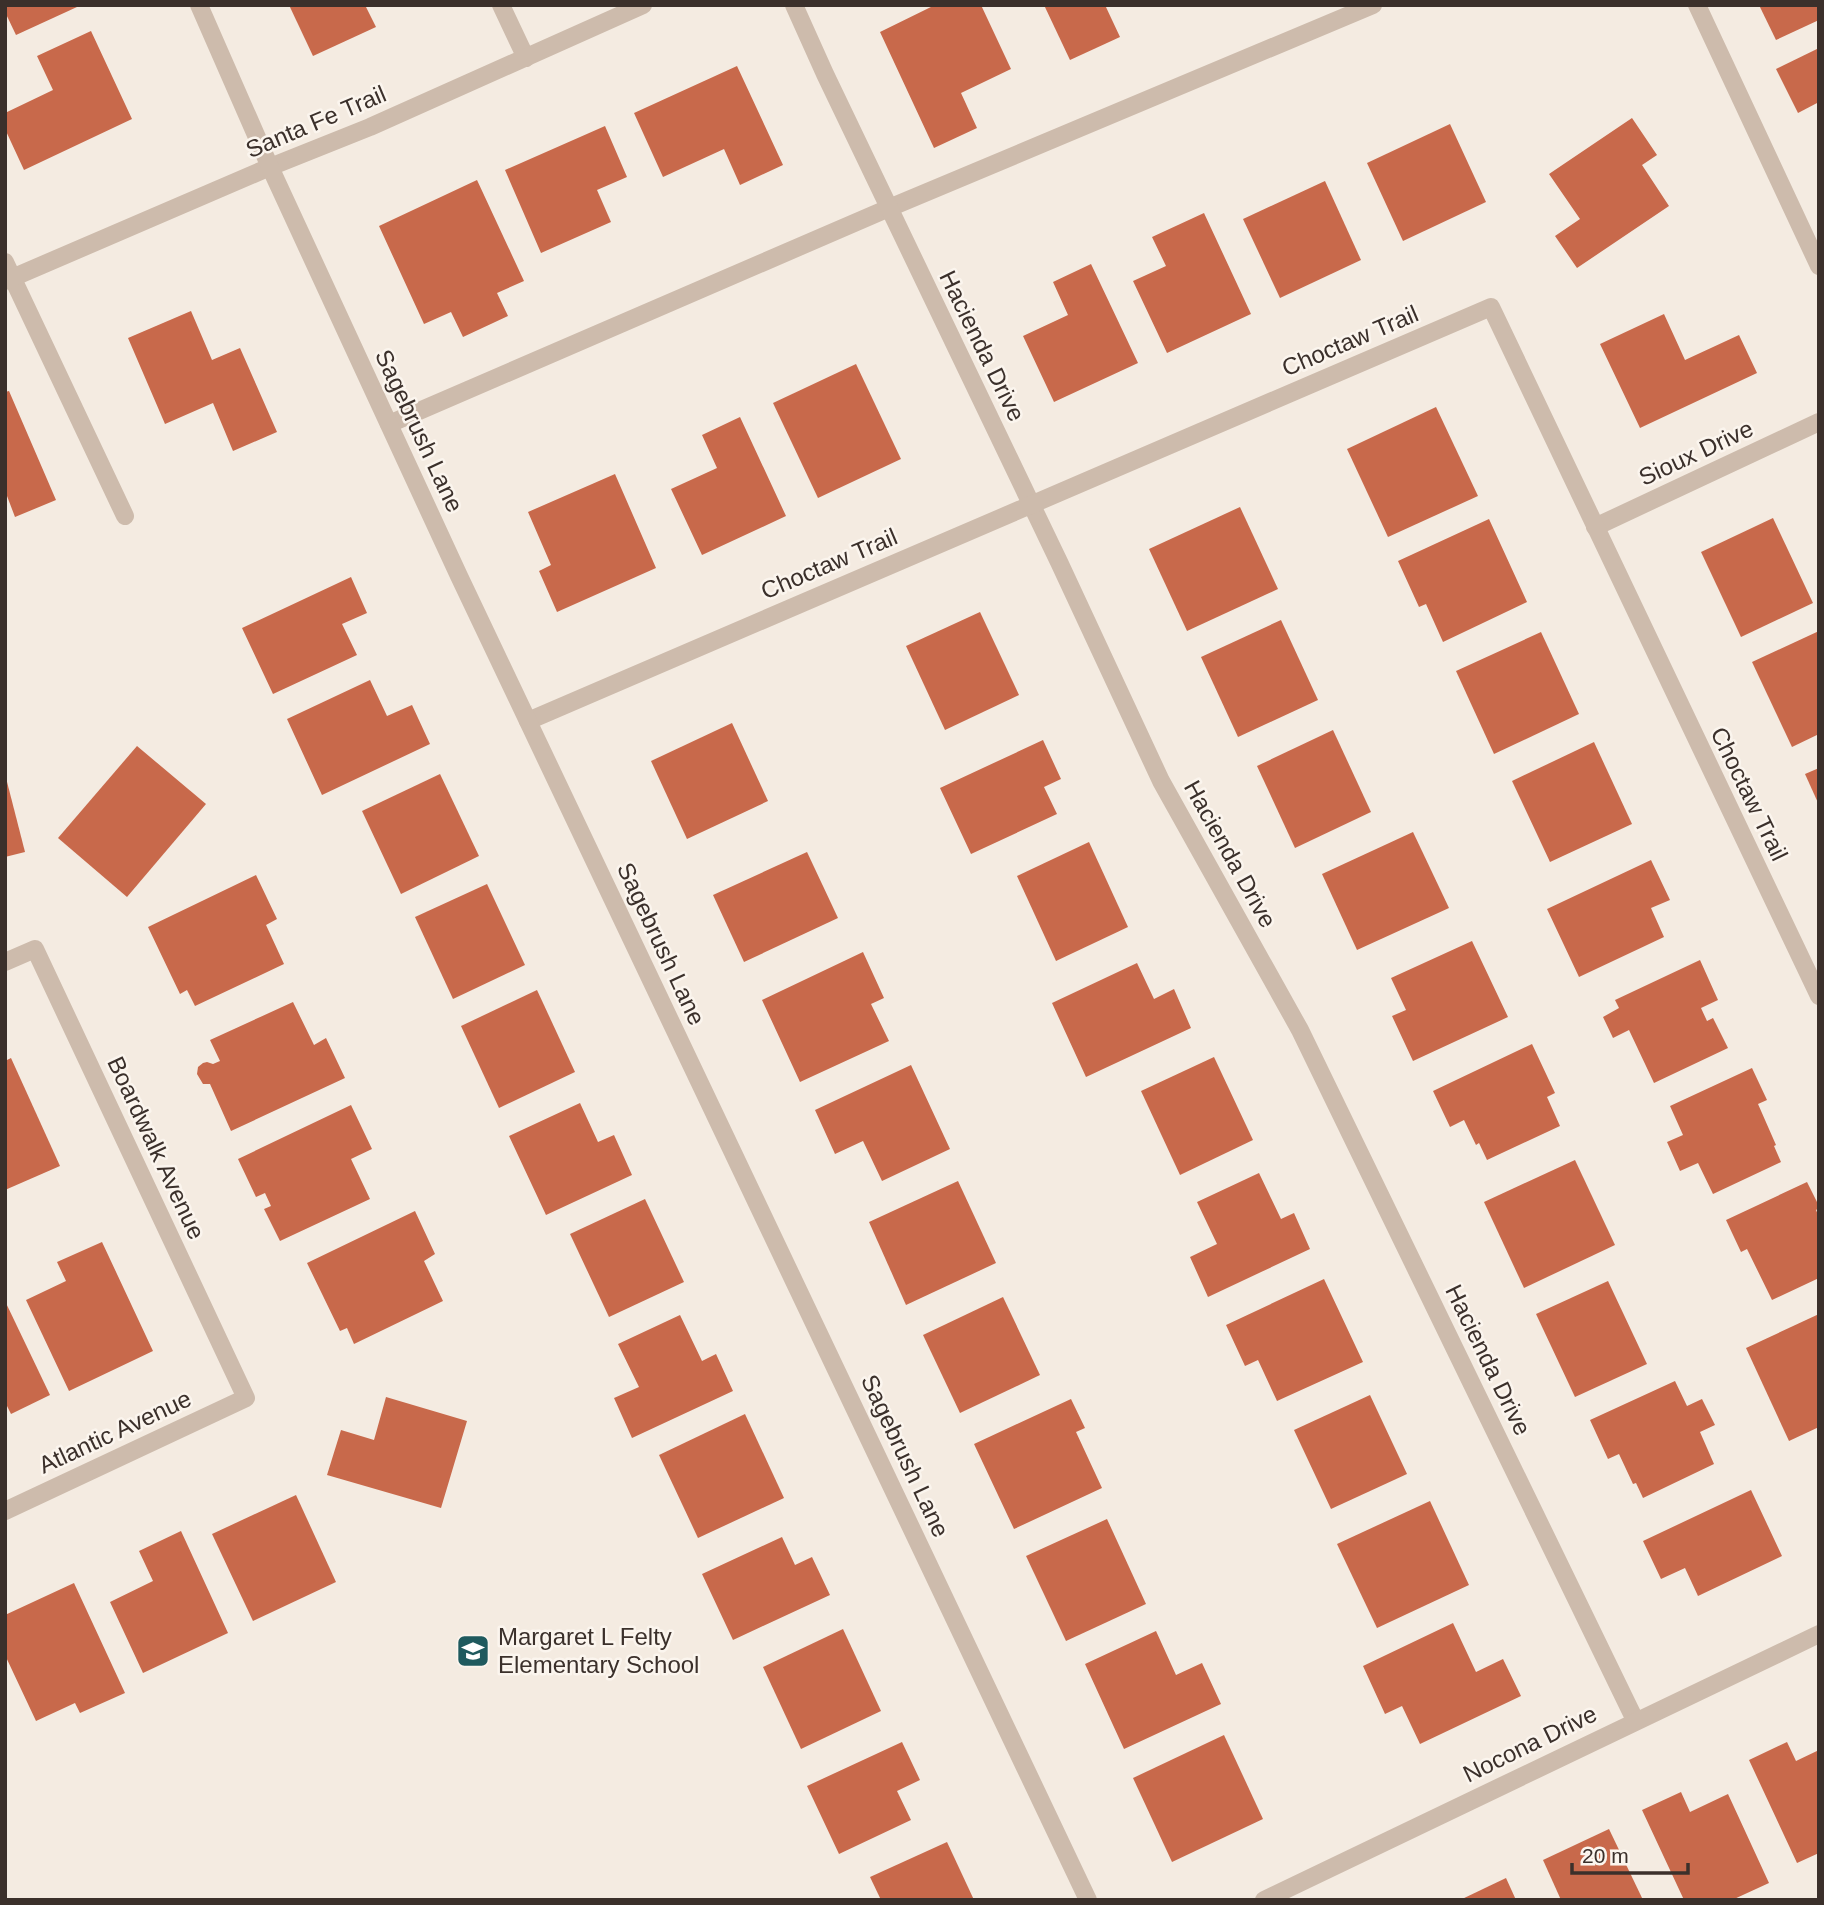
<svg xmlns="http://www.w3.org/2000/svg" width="1824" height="1905" font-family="Helvetica,sans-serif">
<rect width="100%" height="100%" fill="#f4ebe1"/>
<!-- building -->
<g fill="#c8694b">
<polygon points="5,5 76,5 77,7 16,35 5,12"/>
<polygon points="289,5 365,5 376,27 313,56"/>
<polygon points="935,5 981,5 1011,69 961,93 977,128 934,148 880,32"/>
<polygon points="1044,5 1105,5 1120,37 1070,60"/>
<polygon points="1759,5 1819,5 1819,20 1776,40"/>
<polygon points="91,31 132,119 24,170 5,129 5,113 53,90 37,56"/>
<polygon points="1819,48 1819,102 1798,113 1776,69"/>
<polygon points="737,66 783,165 740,185 724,149 663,177 634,113"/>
<polygon points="1632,118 1657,155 1642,165 1669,206 1577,268 1555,236 1580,219 1549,174"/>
<polygon points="1450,124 1486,202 1403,241 1367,163"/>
<polygon points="605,126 627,177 597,190 611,222 541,253 505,170"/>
<polygon points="477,180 524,281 497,293 508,316 463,337 451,312 424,324 379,226"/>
<polygon points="1325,181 1361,260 1280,298 1243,219"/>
<polygon points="1204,213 1251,314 1167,353 1133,281 1166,266 1152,237"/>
<polygon points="1091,264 1138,363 1054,402 1023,336 1068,315 1053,282"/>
<polygon points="191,311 212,360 240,348 277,432 233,451 213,403 165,424 128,338"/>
<polygon points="1664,314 1685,360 1739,335 1757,373 1640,428 1600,344"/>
<polygon points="856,364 901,459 818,498 773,403"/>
<polygon points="9,391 56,500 15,517 7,496 5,496 5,392"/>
<polygon points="1436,407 1478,496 1388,537 1347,449"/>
<polygon points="740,417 786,516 702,555 671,489 717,468 702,435"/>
<polygon points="615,474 656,568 557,612 539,571 551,565 528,512"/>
<polygon points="1240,507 1278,589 1187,631 1149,549"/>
<polygon points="1773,518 1813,603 1741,637 1701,552"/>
<polygon points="1489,519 1527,602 1443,642 1426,604 1419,607 1398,561"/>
<polygon points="351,577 367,613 342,624 357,655 273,694 242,628"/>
<polygon points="980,612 1019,695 945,730 906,646"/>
<polygon points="1281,620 1318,700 1238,737 1201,657"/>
<polygon points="1819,631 1819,734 1792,747 1752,662"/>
<polygon points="1541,632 1579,714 1494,754 1456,671"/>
<polygon points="370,680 387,716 412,705 430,744 322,795 287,719"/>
<polygon points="732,723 768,801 687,839 651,761"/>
<polygon points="1333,730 1371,812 1295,848 1257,766"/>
<polygon points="1043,740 1061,779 1044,787 1057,814 971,854 940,788"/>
<polygon points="1594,742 1632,824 1550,862 1512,781"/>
<polygon points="137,746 206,804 127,897 58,838"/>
<polygon points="1819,768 1819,805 1805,774"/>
<polygon points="5,774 25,852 5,857"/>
<polygon points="440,774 479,856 401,894 362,811"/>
<polygon points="1413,832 1449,908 1357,950 1322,874"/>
<polygon points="1089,842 1128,927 1056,961 1017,876"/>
<polygon points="807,852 838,918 744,962 713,895"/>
<polygon points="1651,860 1670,900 1651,908 1664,937 1579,977 1547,909"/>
<polygon points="256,875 277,919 266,925 284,964 195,1006 187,990 180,994 148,927"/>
<polygon points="487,884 525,965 453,999 415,917"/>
<polygon points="1472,941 1508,1017 1413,1061 1392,1016 1406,1010 1391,978"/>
<polygon points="863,952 884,998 871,1004 889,1041 800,1082 762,1000"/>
<polygon points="1700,960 1718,1000 1701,1008 1707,1021 1713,1018 1728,1048 1654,1083 1629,1030 1613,1038 1603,1017 1619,1008 1615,1000"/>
<polygon points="1137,963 1154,999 1174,989 1191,1028 1086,1077 1052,1003"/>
<polygon points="537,990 575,1072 499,1108 461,1026"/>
<polygon points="293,1002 314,1045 326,1038 345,1078 231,1131 210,1084 203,1084 197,1074 198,1067 203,1063 207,1062 213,1064 220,1061 210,1040"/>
<polygon points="1532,1044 1555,1093 1547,1097 1560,1126 1487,1160 1479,1143 1476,1145 1464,1120 1450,1127 1433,1091"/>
<polygon points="1214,1057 1253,1140 1180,1175 1141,1091"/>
<polygon points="11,1058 60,1166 5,1190 5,1061"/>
<polygon points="911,1065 950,1149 882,1181 863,1141 835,1154 815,1110"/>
<polygon points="1752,1068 1767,1100 1758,1104 1776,1145 1774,1146 1781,1162 1713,1194 1698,1163 1680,1171 1667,1142 1683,1135 1670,1106"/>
<polygon points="580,1103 598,1142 614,1135 632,1175 546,1215 509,1136"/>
<polygon points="351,1105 372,1149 351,1159 370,1199 280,1241 264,1209 271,1206 265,1193 256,1197 238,1159"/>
<polygon points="1575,1160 1615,1245 1524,1288 1484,1202"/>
<polygon points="1259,1173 1281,1219 1294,1213 1310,1249 1208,1297 1190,1257 1217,1244 1197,1202"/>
<polygon points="958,1181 996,1263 906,1305 869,1222"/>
<polygon points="1807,1182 1819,1206 1819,1208 1816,1210 1819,1217 1819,1278 1772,1300 1747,1249 1741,1252 1726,1220"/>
<polygon points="645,1199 684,1282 609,1317 570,1234"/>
<polygon points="415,1211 435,1254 424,1261 443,1301 354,1344 347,1328 340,1331 307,1263"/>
<polygon points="102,1242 153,1351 69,1391 26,1300 66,1281 57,1262"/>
<polygon points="1324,1279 1363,1362 1277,1401 1258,1360 1245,1366 1226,1325"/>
<polygon points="1608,1281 1647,1364 1575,1397 1536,1314"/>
<polygon points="1003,1297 1040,1375 960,1413 923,1335"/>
<polygon points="5,1301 50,1395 11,1414 5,1402"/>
<polygon points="1819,1314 1819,1427 1789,1441 1746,1348"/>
<polygon points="680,1315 702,1361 716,1354 733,1391 632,1438 614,1398 639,1387 618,1344"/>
<polygon points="1675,1381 1687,1406 1702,1399 1715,1425 1700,1432 1714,1464 1643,1498 1636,1483 1633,1484 1619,1454 1608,1459 1590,1420"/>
<polygon points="1370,1395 1407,1474 1331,1509 1294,1430"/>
<polygon points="386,1397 467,1421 441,1508 327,1475 341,1430 374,1440"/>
<polygon points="1071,1399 1085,1428 1076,1432 1102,1488 1014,1529 974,1444"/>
<polygon points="745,1414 784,1498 698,1538 659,1455"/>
<polygon points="1751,1490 1782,1556 1698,1596 1685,1568 1661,1579 1643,1541"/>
<polygon points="296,1495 336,1582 253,1621 212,1534"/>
<polygon points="1430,1501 1469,1585 1377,1628 1337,1544"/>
<polygon points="1107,1519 1146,1604 1066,1641 1026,1556"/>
<polygon points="181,1531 228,1633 143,1673 110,1602 153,1581 139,1551"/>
<polygon points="782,1537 795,1565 812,1557 830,1595 733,1640 702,1574"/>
<polygon points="74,1583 125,1693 80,1713 75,1703 36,1721 5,1655 5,1615"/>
<polygon points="1453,1623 1476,1672 1503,1659 1521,1696 1420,1744 1402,1706 1385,1714 1363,1666"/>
<polygon points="843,1629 881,1711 801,1749 763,1667"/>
<polygon points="1156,1631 1176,1675 1202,1663 1221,1704 1124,1749 1085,1664"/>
<polygon points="1224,1735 1263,1819 1172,1862 1133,1778"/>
<polygon points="902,1742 920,1780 897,1791 911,1820 839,1854 807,1786"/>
<polygon points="1787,1742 1796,1761 1819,1750 1819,1853 1797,1863 1749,1760"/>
<polygon points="1681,1792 1690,1812 1728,1794 1769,1883 1732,1900 1684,1900 1642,1810"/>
<polygon points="1609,1829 1643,1900 1561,1900 1543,1860"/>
<polygon points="947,1842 974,1900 881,1900 870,1877"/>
<polygon points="1506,1878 1516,1900 1460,1900"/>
</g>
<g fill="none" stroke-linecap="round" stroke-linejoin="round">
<!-- service -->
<g stroke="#cdbbac" stroke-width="18">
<polyline points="501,5 526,58"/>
<polyline points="1697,5 1819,266"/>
<polyline points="5,262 125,516"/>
<polyline points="389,424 889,208 1373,5"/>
</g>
<!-- minor -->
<g stroke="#cdbbac" stroke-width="18">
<polyline points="794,5 825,74 1059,562 1161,781 1300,1030 1635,1720"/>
<polyline points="5,281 270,167 370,127 643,5"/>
<polyline points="1595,527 1819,422"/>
<polyline points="528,721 1491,307 1819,996"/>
<polyline points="5,962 35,949 246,1398 5,1511"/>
<polyline points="1264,1900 1819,1634"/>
</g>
<!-- tertiary -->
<polyline stroke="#cdbbac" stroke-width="18" points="199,5 270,167 459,576 1088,1900"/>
</g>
<!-- icons -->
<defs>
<symbol id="school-square" viewBox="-11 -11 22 22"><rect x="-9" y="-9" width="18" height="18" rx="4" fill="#1f5a5e" stroke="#fbf5ee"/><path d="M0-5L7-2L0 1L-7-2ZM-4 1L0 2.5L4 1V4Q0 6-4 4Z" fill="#fff"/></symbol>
</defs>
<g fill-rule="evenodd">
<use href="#school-square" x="454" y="1632" width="38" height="38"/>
</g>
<g text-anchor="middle" stroke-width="5" stroke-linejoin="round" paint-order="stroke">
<!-- street labels -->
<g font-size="24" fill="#3b302b" stroke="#fbf5ee">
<text transform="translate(316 122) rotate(-23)" y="8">Santa Fe Trail</text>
<text transform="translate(1350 341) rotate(-23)" y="8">Choctaw Trail</text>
<text transform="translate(982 346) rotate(64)" y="8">Hacienda Drive</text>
<text transform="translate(419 431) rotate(65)" y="8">Sagebrush Lane</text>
<text transform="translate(1696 453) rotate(-25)" y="8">Sioux Drive</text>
<text transform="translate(829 564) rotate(-23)" y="8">Choctaw Trail</text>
<text transform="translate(1749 794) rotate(64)" y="8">Choctaw Trail</text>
<text transform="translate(1230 854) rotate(61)" y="8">Hacienda Drive</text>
<text transform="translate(661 944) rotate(65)" y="8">Sagebrush Lane</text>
<text transform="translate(156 1148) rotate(65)" y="8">Boardwalk Avenue</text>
<text transform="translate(1488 1360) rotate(64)" y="8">Hacienda Drive</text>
<text transform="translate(115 1432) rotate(-25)" y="8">Atlantic Avenue</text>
<text transform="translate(905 1456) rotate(65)" y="8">Sagebrush Lane</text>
<text transform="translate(1530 1744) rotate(-26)" y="8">Nocona Drive</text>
</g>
<!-- poi labels -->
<g font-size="24" fill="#3b302b" stroke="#fbf5ee" text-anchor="start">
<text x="498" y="1645">Margaret L Felty<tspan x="498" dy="28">Elementary School</tspan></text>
</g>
</g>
<!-- border -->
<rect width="1824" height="1905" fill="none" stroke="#3b302b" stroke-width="14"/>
<!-- scale -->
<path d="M1572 1863v10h116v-10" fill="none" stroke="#3b302b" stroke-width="3.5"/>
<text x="1582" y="1863" font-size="21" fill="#3b302b" stroke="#fbf5ee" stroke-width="5" paint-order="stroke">20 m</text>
</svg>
